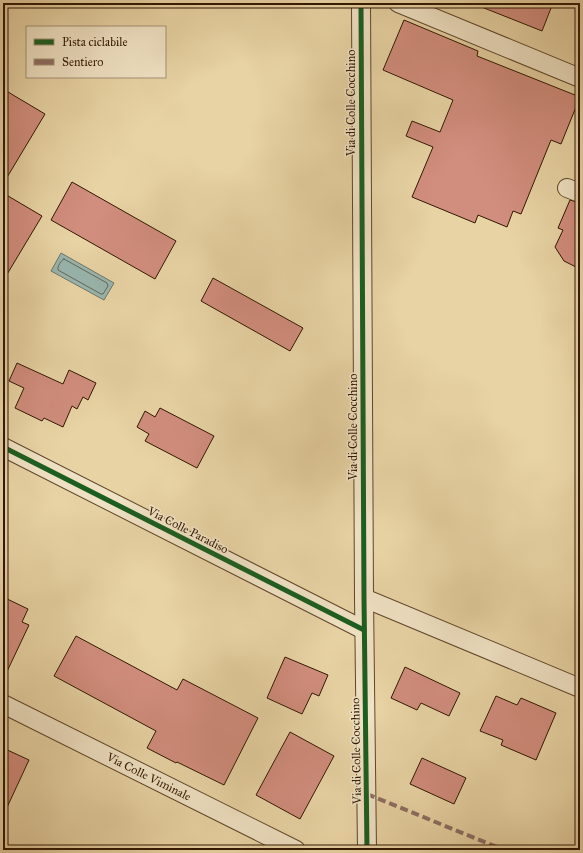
<svg xmlns="http://www.w3.org/2000/svg" width="583" height="853" font-family="'IM FELL Great Primer',serif">
<rect width="100%" height="100%" fill="#e8d3a4"/>
<filter id="stains"><feTurbulence type="fractalNoise" baseFrequency=".005" numOctaves="4"/><feColorMatrix values="0 0 0 0 .2 0 0 0 0 .09 0 0 0 0 .02 0 0 0 .5 -.17"/></filter>
<radialGradient id="worn" r=".72"><stop offset=".6" stop-color="#630" stop-opacity="0"/><stop offset="1" stop-color="#630" stop-opacity=".3"/></radialGradient>
<!-- water -->
<polygon fill="#99b6af" stroke="#6f7669" points="61,253 114,283 104,300 51,271"/>
<g fill="none" stroke-linecap="round" stroke-linejoin="round">
<!-- shore -->
<path stroke="#656658" stroke-width="1" d="M64 259 107 283 108 286 103 294H101L58 270C57 267 61 260 64 259Z"/>
</g>
<!-- building -->
<g fill="#d18d7d" stroke="#311701">
<polygon points="475,3 553,3 542,31 474,4"/>
<polygon points="404,20 478,51 477,56 580,97 561,144 551,140 521,214 513,211 507,227 478,215 475,223 412,197 433,147 406,136 412,121 440,132 453,100 383,70"/>
<polygon points="3,89 45,114 3,184"/>
<polygon points="72,182 176,241 155,279 51,220"/>
<polygon points="3,193 42,216 3,281"/>
<polygon points="570,200 580,203 580,269 564,261 555,247 563,230 558,228"/>
<polygon points="213,278 303,328 290,351 201,301"/>
<polygon points="17,363 63,384 69,370 96,383 88,400 83,397 77,409 72,406 63,427 44,418 42,421 15,408 24,388 9,381"/>
<polygon points="160,408 214,436 197,468 145,441 149,434 137,427 145,411 155,417"/>
<polygon points="3,597 28,609 22,622 29,625 3,680"/>
<polygon points="76,636 177,690 183,679 258,718 224,785 177,762 176,763 147,748 156,731 54,676"/>
<polygon points="285,657 328,675 319,696 312,693 302,714 267,698"/>
<polygon points="405,667 460,693 449,716 421,703 417,710 391,698"/>
<polygon points="496,696 517,705 521,698 556,713 536,760 501,745 503,740 480,731"/>
<polygon points="290,732 334,756 300,819 256,795"/>
<polygon points="3,748 29,760 3,816"/>
<polygon points="422,758 466,778 454,804 410,784"/>
</g>
<g fill="none" stroke-linecap="round" stroke-linejoin="round">
<defs>
<g id="street">
<polyline points="361,3 364,598 367,850"/>
<polyline points="398,3 580,78"/>
<polyline points="567,188 580,193"/>
<polyline points="3,447 364,630"/>
<polyline points="364,598 580,688"/>
<path id="s1" d="M3 704 296 850"/>
</g>
</defs>
<!-- street casing -->
<use href="#street" stroke="#5f462a" stroke-width="20"/>
<!-- street -->
<use href="#street" stroke="#f0e2c4" stroke-width="18"/>
<!-- quiet -->
<polyline stroke="#8d6e63" stroke-width="4" stroke-dasharray="8 4" stroke-linecap="butt" points="367,794 504,850"/>
<defs>
<g id="cycleway">
<polyline points="361,3 364,598 367,850"/>
<polyline points="3,447 364,630"/>
</g>
</defs>
<!-- cycleway casing -->
<use href="#cycleway" stroke="#f0e2c4" stroke-width="8"/>
<!-- cycleway -->
<use href="#cycleway" stroke="#1b5e20" stroke-width="5"/>
</g>
<g text-anchor="middle" stroke-width="3" stroke-linejoin="round" paint-order="stroke">
<!-- street labels -->
<g font-size="12" fill="#311701" stroke="#f0e2c4">
<text transform="translate(351 103) rotate(-90)" y="4">Via di Colle Cocchino</text>
<text transform="translate(353 427) rotate(-90)" y="4">Via di Colle Cocchino</text>
<text transform="translate(188 530) rotate(27)" y="4">Via Colle Paradiso</text>
<text transform="translate(356 751) rotate(-91)" y="4">Via di Colle Cocchino</text>
<text dy="4" stroke="none"><textPath href="#s1" startOffset="163">Via Colle Viminale</textPath></text>
</g>
</g>
<!-- margin -->
<rect width="583" height="853" fill="none" stroke="#e8d3a4" stroke-width="16"/>
<rect x="4" y="4" width="575" height="845" fill="none" stroke="#311701" stroke-width="2"/>
<rect x="8" y="8" width="567" height="837" fill="none" stroke="#311701"/>
<!-- legend -->
<rect x="26" y="26" width="140" height="52" fill="#f0e2c4" stroke="#a49176"/>
<rect x="34" y="39" width="20" height="6" fill="#1b5e20" stroke="#a49176"/>
<text x="62" y="46" font-size="12" fill="#311701">Pista ciclabile</text>
<rect x="34" y="59" width="20" height="6" fill="#8d6e63" stroke="#a49176"/>
<text x="62" y="66" font-size="12" fill="#311701">Sentiero</text>
<rect width="100%" height="100%" filter="url(#stains)"/>
<rect width="100%" height="100%" fill="url(#worn)"/>
</svg>
